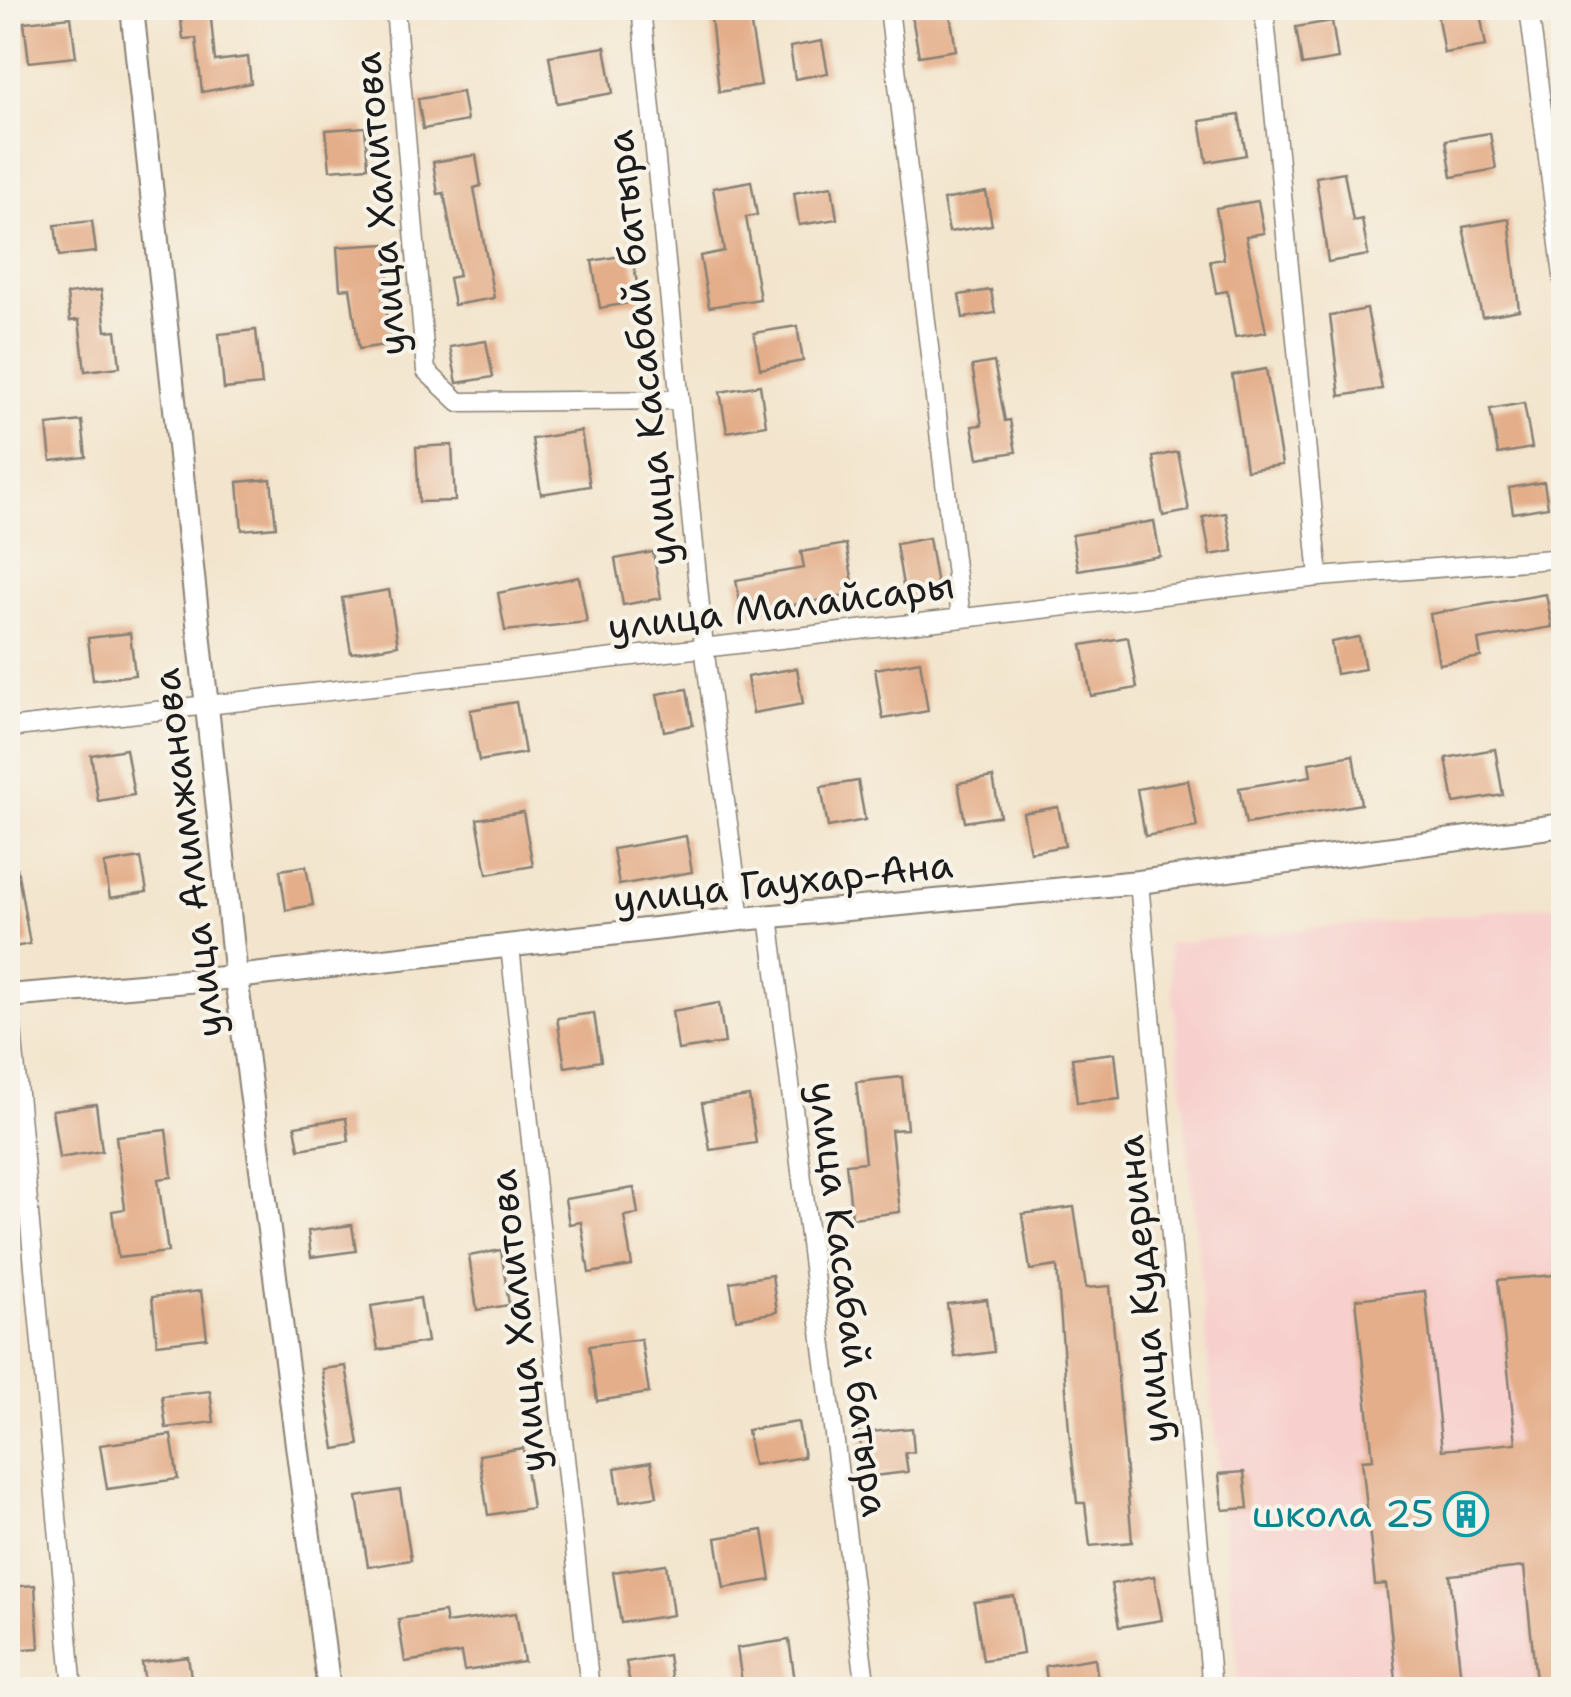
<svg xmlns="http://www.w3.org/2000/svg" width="1571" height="1697" font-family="'Shantell Sans',sans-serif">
<rect width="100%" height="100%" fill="#f7f3e8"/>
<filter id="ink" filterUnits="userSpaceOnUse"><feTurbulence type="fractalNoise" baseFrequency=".01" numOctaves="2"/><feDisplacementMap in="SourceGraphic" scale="20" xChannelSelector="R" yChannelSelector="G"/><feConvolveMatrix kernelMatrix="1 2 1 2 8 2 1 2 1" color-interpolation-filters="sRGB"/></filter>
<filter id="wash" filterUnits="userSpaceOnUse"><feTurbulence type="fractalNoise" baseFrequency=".0048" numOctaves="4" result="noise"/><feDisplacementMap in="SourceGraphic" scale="40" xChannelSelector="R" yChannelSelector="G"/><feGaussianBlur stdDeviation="2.25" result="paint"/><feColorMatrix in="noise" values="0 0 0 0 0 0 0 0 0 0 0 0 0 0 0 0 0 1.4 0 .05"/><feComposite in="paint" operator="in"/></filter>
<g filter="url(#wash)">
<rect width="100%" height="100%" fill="#f3e5cd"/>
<!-- built -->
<polygon fill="#f7d0cd" points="1563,904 1563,1689 1240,1689 1168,943"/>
<g id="blocks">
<!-- building -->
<g fill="#e4ae8a">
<polygon points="180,8 210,8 215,61 248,57 251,83 202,92 196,38 183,39"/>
<polygon points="710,8 748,8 761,85 719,92"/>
<polygon points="949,8 956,50 919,56 911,11"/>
<polygon points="1479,8 1486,46 1444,53 1437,13"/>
<polygon points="71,17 76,57 29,62 24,22"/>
<polygon points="1332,21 1338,59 1302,65 1296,27"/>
<polygon points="822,41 828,73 795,79 790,47"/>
<polygon points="605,47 613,93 557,103 549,56"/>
<polygon points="462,92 467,121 423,129 418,99"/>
<polygon points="1239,115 1246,155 1207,162 1200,121"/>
<polygon points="365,127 368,167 330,170 326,130"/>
<polygon points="1490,133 1496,169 1452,177 1446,140"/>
<polygon points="476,155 481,186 474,188 494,298 454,305 449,278 459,276 444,193 438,194 433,162"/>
<polygon points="1344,172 1353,221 1362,219 1368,255 1328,262 1316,177"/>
<polygon points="751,181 757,215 746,217 760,299 709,307 700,256 724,251 713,188"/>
<polygon points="832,186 837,219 799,225 794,193"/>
<polygon points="986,192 992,225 949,232 943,200"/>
<polygon points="1258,201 1264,233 1246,236 1266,332 1235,337 1227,291 1216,293 1210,261 1224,259 1216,208"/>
<polygon points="1509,219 1519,310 1482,317 1463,227"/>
<polygon points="92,221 96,252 59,256 55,225"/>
<polygon points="386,244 388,286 383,287 391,344 359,349 350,288 340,289 337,247"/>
<polygon points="632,254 640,301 600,308 592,261"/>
<polygon points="101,290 106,331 116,330 120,367 85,371 79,320 70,321 67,294"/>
<polygon points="991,290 995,313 963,318 959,295"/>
<polygon points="1367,309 1382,389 1340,396 1330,316"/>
<polygon points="797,326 803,361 760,369 754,333"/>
<polygon points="256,330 262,385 224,389 219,334"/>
<polygon points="486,341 493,377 457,383 450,347"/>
<polygon points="994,362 1005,421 1010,420 1016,452 978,458 972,426 982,425 972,366"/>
<polygon points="1266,369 1282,465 1246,470 1232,375"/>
<polygon points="760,385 766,425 727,432 720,392"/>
<polygon points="1524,403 1532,448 1498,454 1490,409"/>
<polygon points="82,421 86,457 51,461 47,425"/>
<polygon points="581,431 590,486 541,494 532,439"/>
<polygon points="452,445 455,501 419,502 416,447"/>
<polygon points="1178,452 1189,511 1163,516 1153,457"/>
<polygon points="271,479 276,527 242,530 238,482"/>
<polygon points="1544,482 1548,507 1513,513 1509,488"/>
<polygon points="1226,513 1233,551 1210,555 1203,517"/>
<polygon points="1154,521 1160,556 1078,570 1072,535"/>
<polygon points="929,538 939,597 906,603 896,544"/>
<polygon points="846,544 855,594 742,614 736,580 804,568 801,552"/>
<polygon points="653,552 661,598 623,605 615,559"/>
<polygon points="579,577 587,622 505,631 498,593"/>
<polygon points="389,590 398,645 351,653 342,598"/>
<polygon points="1546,594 1552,627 1478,640 1481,657 1439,664 1430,614"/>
<polygon points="130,633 135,675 93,680 88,638"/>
<polygon points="1128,637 1137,688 1091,696 1082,645"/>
<polygon points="1359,637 1365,669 1336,674 1331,642"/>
<polygon points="920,661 928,711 883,719 875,669"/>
<polygon points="797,668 803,704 753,713 747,677"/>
<polygon points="687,689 693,725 664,731 657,694"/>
<polygon points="516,702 525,753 479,761 470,710"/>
<polygon points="126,749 134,795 98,801 91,755"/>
<polygon points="1495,749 1503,795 1454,803 1446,758"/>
<polygon points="1353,755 1361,804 1246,824 1239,788 1311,776 1309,763"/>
<polygon points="993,777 1000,816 965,822 958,783"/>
<polygon points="1188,780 1197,827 1145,836 1137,789"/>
<polygon points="858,781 865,820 828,827 821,787"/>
<polygon points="1058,807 1065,846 1030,852 1023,813"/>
<polygon points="523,812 533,866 487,874 477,819"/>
<polygon points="686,836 692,872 619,885 613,849"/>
<polygon points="141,858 147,892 110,898 104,864"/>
<polygon points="306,866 313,905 286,910 280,870"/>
<polygon points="8,868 17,868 30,944 8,948"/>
<polygon points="719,1003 725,1043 678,1050 672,1011"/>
<polygon points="594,1013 601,1061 565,1067 557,1018"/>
<polygon points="1115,1053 1120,1099 1077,1103 1072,1058"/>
<polygon points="902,1077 907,1129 891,1130 900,1212 852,1218 846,1164 865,1162 856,1082"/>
<polygon points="749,1096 756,1143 710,1150 702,1103"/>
<polygon points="96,1104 102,1151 59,1158 52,1110"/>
<polygon points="346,1118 349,1141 299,1149 295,1126"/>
<polygon points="166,1130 172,1177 158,1179 168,1252 118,1258 112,1211 125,1209 116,1136"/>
<polygon points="634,1188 638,1214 624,1216 632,1266 589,1273 581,1222 569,1224 565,1199"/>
<polygon points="1074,1207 1086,1288 1110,1286 1132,1542 1090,1546 1085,1503 1077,1503 1069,1431 1057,1266 1030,1270 1022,1214"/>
<polygon points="352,1225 356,1251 311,1257 308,1231"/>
<polygon points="501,1250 509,1305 477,1310 469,1256"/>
<polygon points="1564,1274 1564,1690 1537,1690 1524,1567 1450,1575 1462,1690 1397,1690 1386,1584 1375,1585 1362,1460 1373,1459 1356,1299 1425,1291 1442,1450 1516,1443 1498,1280"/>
<polygon points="772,1275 777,1312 736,1319 730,1282"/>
<polygon points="201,1291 207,1338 157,1344 152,1297"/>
<polygon points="420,1298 427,1342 378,1350 371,1306"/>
<polygon points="987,1299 994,1352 955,1357 947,1304"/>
<polygon points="641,1339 649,1393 597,1401 589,1346"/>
<polygon points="346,1366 359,1445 335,1449 322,1369"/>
<polygon points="210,1391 214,1422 166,1428 162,1396"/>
<polygon points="798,1422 804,1457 753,1465 747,1430"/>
<polygon points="912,1428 914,1452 905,1453 908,1472 864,1477 859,1433"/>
<polygon points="171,1435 178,1479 107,1489 100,1445"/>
<polygon points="523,1448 532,1508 488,1515 479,1455"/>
<polygon points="651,1462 657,1496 620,1502 615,1468"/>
<polygon points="1244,1472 1248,1508 1223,1510 1219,1474"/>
<polygon points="400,1490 411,1560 368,1567 357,1497"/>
<polygon points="763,1530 771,1580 724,1588 716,1538"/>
<polygon points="666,1564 673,1615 621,1623 613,1572"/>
<polygon points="1154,1576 1162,1620 1119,1627 1111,1584"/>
<polygon points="35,1585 39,1648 8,1650 8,1587"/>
<polygon points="1014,1596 1023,1654 983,1660 974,1602"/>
<polygon points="444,1612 446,1623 516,1613 524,1662 464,1671 461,1653 405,1662 398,1619"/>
<polygon points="789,1640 796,1688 743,1690 737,1648"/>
<polygon points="668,1655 673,1690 631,1690 626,1662"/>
<polygon points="188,1657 193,1690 146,1690 142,1663"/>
<polygon points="1095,1658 1099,1690 1048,1690 1045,1666"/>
</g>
</g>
</g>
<g filter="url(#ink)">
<use href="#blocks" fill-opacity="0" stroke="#888074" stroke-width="2.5"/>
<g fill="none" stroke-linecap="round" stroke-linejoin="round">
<defs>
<g id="minor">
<polyline points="395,8 426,371 459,402 679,400"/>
<polyline points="641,8 704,647 741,919"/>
<polyline points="889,8 961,618"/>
<polyline points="1264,8 1319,577"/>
<polyline points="1529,8 1564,284"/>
<polyline points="8,728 1319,577 1564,558"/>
<polyline points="1139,882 1212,1690"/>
<polyline points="769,916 866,1690"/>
<polyline points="510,946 590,1690"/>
<polyline points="9,996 73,1690"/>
</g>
<g id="tertiary">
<polyline points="132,8 236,977 329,1690"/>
<polyline points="8,996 236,977 741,919 1139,882 1564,825"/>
</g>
</defs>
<!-- minor casing -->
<use href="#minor" stroke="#888074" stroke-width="21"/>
<!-- tertiary casing -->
<use href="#tertiary" stroke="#888074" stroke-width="26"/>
<!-- minor -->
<use href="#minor" stroke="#fff" stroke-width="18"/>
<!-- tertiary -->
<use href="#tertiary" stroke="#fff" stroke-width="22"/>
</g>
</g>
<!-- icons -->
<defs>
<symbol id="building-ring" viewBox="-11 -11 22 22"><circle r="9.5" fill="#f7f3e8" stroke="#0f9aa8" stroke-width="1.5"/><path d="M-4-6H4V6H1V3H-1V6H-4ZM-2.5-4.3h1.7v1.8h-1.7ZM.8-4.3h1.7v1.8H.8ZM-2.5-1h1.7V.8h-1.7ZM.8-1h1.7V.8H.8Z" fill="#0f9aa8"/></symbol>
</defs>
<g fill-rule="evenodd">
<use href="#building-ring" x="1441" y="1489" width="50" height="50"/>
</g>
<g text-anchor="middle" stroke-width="8" stroke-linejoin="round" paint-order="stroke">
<!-- street labels -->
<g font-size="38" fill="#1c1c1c" stroke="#f7f3e8">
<text transform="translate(380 204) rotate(-95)" y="13">улица Халитова</text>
<text transform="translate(642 348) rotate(-96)" y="13">улица Касабай батыра</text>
<text transform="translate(781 606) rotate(-7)" y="13">улица Малайсары</text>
<text transform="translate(188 853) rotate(-97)" y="13">улица Алимжанова</text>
<text transform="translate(783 882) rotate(-6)" y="13">улица Гаухар-Ана</text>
<text transform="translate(1143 1289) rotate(-95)" y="13">улица Кудерина</text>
<text transform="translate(849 1299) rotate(83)" y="13">улица Касабай батыра</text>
<text transform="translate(518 1321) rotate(-96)" y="13">улица Халитова</text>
</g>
<!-- culture labels -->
<g font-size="38" fill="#0d838f" stroke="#f7f3e8" text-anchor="end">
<text x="1434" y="1527">школа 25</text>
</g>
</g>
<!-- margin -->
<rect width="1571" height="1697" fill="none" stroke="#f7f3e8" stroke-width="40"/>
</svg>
